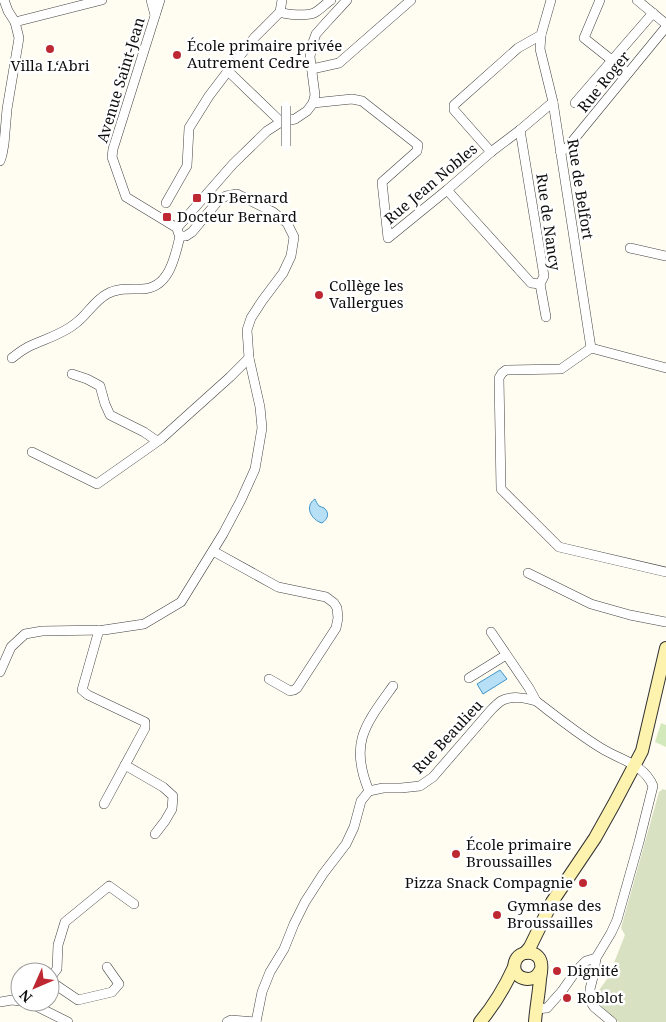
<svg xmlns="http://www.w3.org/2000/svg" width="666" height="1022" font-family="'Noto Serif',serif">
<rect width="100%" height="100%" fill="#fffcf1"/>
<!-- green -->
<polygon fill="#d4e9bb" points="661,723 666,725 666,747 655,742"/>
<!-- cemetery -->
<polygon fill="#d8e1c2" points="663,789 666,790 666,1022 619,1022 593,1003 599,990 608,978 625,935 621,928 659,792"/>
<!-- water -->
<g fill="#b7dff5" stroke="#3f96cb">
<path d="M315 499C316 501 317 504 319 506 321 507 322 507 324 508 330 513 328 519 322 523 311 520 304 506 315 499Z"/>
<polygon points="500,670 507,679 483,694 477,684"/>
</g>
<g fill="none" stroke-linecap="round" stroke-linejoin="round">
<defs>
<g id="street">
<polyline points="151,0 155,15"/>
<polyline points="160,0 113,149 112,157 126,197 177,228"/>
<polyline points="551,0 541,35 540,49 553,102 591,348"/>
<polyline points="600,0 584,38 628,73"/>
<polyline points="637,0 666,24"/>
<path d="M280 12C288 15 306 16 314 13 320 10 325 4 331 0"/>
<polyline points="15,22 102,0"/>
<polyline points="312,69 339,63 411,0"/>
<polyline points="313,103 352,99 362,101 418,145 417,151 382,182 388,238 447,190 491,152 520,130 553,102"/>
<polyline points="575,103 653,13"/>
<polyline points="281,122 228,71 254,38 280,12 282,0"/>
<polyline points="520,130 544,276 540,284 546,317"/>
<polyline points="560,151 566,149 666,27"/>
<polyline points="491,152 454,110 454,105 518,48 541,35"/>
<polyline points="0,161 2,155 4,144 7,109 19,38 15,22 8,11 4,0"/>
<polyline points="447,190 531,283 540,284"/>
<polyline points="166,203 187,166 189,128 209,96 228,71"/>
<polyline points="177,228 233,164 267,131 281,122 295,119 307,111 313,103 315,95 310,57 312,45 316,34 324,25 347,0"/>
<polyline points="630,248 666,256"/>
<path d="M12 358C17 354 22 350 28 347 44 339 62 335 76 323 87 315 94 301 107 294 117 288 129 289 140 289 169 290 175 257 180 236"/>
<polyline points="666,368 591,348 561,369 506,370 502,373 499,378 501,489 559,547 666,572"/>
<polyline points="72,374 87,379 100,386 105,404 110,415 144,432 157,441"/>
<polyline points="32,452 97,484 161,439 230,377 249,358"/>
<polyline points="213,551 278,587 326,597 334,603 337,608 338,618 336,628 297,688 294,690 290,691 269,679"/>
<polyline points="528,573 591,604 630,615 666,622"/>
<polyline points="99,630 82,690 88,695 145,722 145,728 104,804"/>
<polyline points="491,632 529,688 536,701"/>
<polyline points="0,672 11,647 25,634 42,631 104,630 144,624 181,602 223,534 241,500 255,469 262,428 260,407 249,358 247,330 251,318 262,301 283,273 291,256 294,237 287,223 273,212 237,194 226,196 218,201 192,232 186,236 180,236 178,232 177,228"/>
<polyline points="469,678 506,655"/>
<polyline points="125,765 163,787 173,796 172,809 165,821 155,834"/>
<path d="M369 791C349 743 365 725 393 686"/>
<polyline points="50,978 57,969 58,945 65,922 109,886 134,904"/>
<polyline points="50,981 78,1000 112,992 119,984 107,967"/>
<polyline points="0,1002 12,1000 20,1001"/>
<polyline points="25,1002 30,1003 68,1022"/>
<polyline points="536,1009 547,1008 562,991 576,971 586,961 596,958"/>
<polyline points="227,1022 231,1020 256,1022"/>
<path d="M256 1022 262 992 270 972 284 949 294 924 305 902 323 874 346 844 354 827 361 801 369 791 383 788H401L420 786 433 777 491 710C494 707 498 703 501 701 512 695 525 698 536 701 557 717 578 734 601 748 620 760 644 764 653 786L639 842 617 920 611 933 596 958 594 973 590 989V1001L594 1007 612 1022"/>
</g>
<g id="secondary">
<polyline points="525,953 530,947 552,902 595,838 614,804 642,751 666,648"/>
<path d="M480 1022C494 1005 505 987 514 967"/>
<path d="M535 1022C536 1008 539 993 540 979 541 974 542 968 541 963 539 950 519 949 515 962 510 978 534 987 541 969"/>
</g>
</defs>
<!-- street casing -->
<use href="#street" stroke="#424242" stroke-width="10"/>
<!-- secondary casing -->
<use href="#secondary" stroke="#313131" stroke-width="14"/>
<!-- street -->
<use href="#street" stroke="#fff" stroke-width="9"/>
<!-- secondary -->
<use href="#secondary" stroke="#fdf3ae" stroke-width="12"/>
<defs>
<polyline id="street-bridge" points="286,106 286,146"/>
</defs>
<!-- street-bridge casing -->
<use href="#street-bridge" stroke="#424242" stroke-width="10" stroke-linecap="butt"/>
<!-- street-bridge -->
<use href="#street-bridge" stroke="#fff" stroke-width="9"/>
</g>
<!-- markers -->
<g fill="#be2832" stroke="#fff" stroke-width="2">
<circle cx="50" cy="49" r="5"/>
<circle cx="177" cy="55" r="5"/>
<rect x="192" y="193" width="10" height="10" rx="2.5"/>
<rect x="162" y="212" width="10" height="10" rx="2.5"/>
<circle cx="319" cy="295" r="5"/>
<circle cx="456" cy="854" r="5"/>
<circle cx="583" cy="883" r="5"/>
<circle cx="497" cy="915" r="5"/>
<circle cx="557" cy="971" r="5"/>
<circle cx="567" cy="998" r="5"/>
</g>
<g text-anchor="middle" stroke-width="5" stroke-linejoin="round" paint-order="stroke">
<!-- poi labels -->
<g font-size="15" fill="#0f0f0f" stroke="#fff" text-anchor="start">
<text x="187" y="51">École primaire privée<tspan x="187" dy="17">Autrement Cedre</tspan></text>
<text x="50" y="71" text-anchor="middle">Villa L‘Abri</text>
<text x="207" y="203">Dr Bernard</text>
<text x="177" y="222">Docteur Bernard</text>
<text x="329" y="291">Collège les<tspan x="329" dy="17">Vallergues</tspan></text>
<text x="466" y="850">École primaire<tspan x="466" dy="17">Broussailles</tspan></text>
<text x="573" y="888" text-anchor="end">Pizza Snack Compagnie</text>
<text x="507" y="911">Gymnase des<tspan x="507" dy="17">Broussailles</tspan></text>
<text x="567" y="976">Dignité</text>
<text x="577" y="1003">Roblot</text>
</g>
<!-- street labels -->
<g font-size="15" fill="#0f0f0f" stroke="#fff">
<text transform="translate(121 80) rotate(-73)" y="5">Avenue Saint-Jean</text>
<text transform="translate(604 82) rotate(-51)" y="5">Rue Roger</text>
<text transform="translate(431 184) rotate(-40)" y="5">Rue Jean Nobles</text>
<text transform="translate(580 189) rotate(81)" y="5">Rue de Belfort</text>
<text transform="translate(548 222) rotate(82)" y="5">Rue de Nancy</text>
<text transform="translate(448 737) rotate(-47)" y="5">Rue Beaulieu</text>
</g>
</g>
<!-- north arrow -->
<g transform="translate(35 987) rotate(225)"><circle r="24" fill="#ffffff" stroke="#9f9f9f"/>
<path d="M0-4L9 19L0 12L-9 19Z" fill="#be2832"/>
<text y="-8" font-size="14" font-weight="bold" text-anchor="middle" fill="#0f0f0f">N</text>
</g>
</svg>
